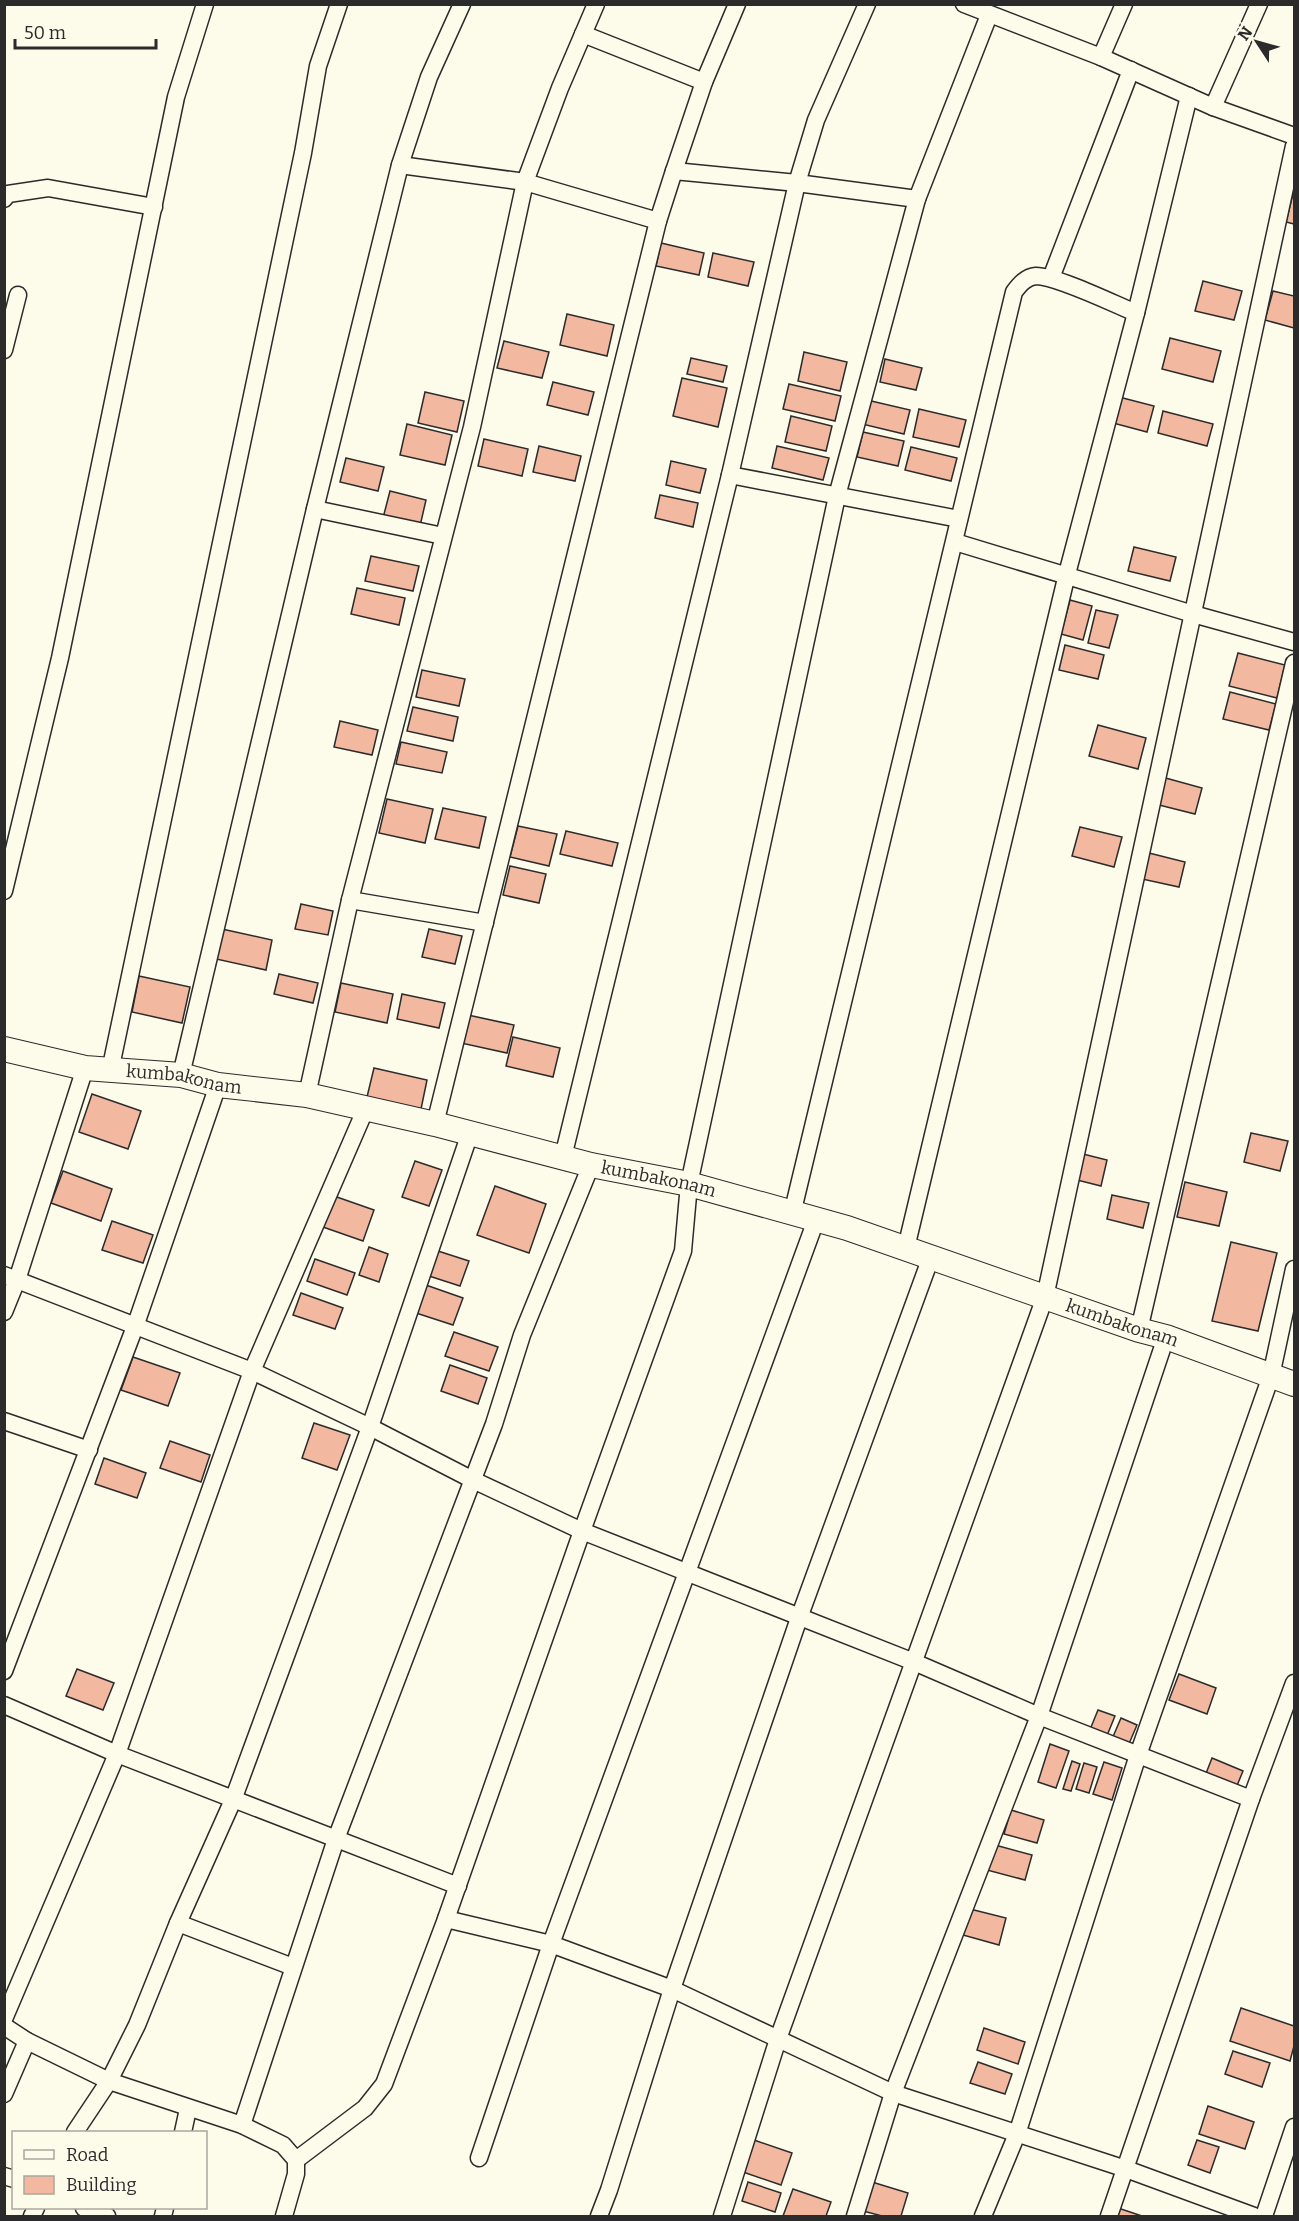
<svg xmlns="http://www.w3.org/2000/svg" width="1299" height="2221" font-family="Bitter,serif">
<rect width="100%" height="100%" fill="#fdfbea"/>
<!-- building -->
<g fill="#f2b8a0" stroke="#2b2b2b" stroke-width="1.5">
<polygon points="1294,190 1294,224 1286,222"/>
<polygon points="661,243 704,253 699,275 656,266"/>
<polygon points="713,253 754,262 748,286 708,277"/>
<polygon points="1203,281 1242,291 1234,320 1195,311"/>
<polygon points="1273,291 1294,296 1294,328 1265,320"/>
<polygon points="567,314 614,325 607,356 560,345"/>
<polygon points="1170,338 1221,351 1213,382 1162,369"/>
<polygon points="504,341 549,352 542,378 497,368"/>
<polygon points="804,352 847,362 840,391 798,381"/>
<polygon points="691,358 727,366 723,382 687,374"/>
<polygon points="885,359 922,368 916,390 880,382"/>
<polygon points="682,378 727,388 718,427 673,416"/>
<polygon points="553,382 594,392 588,415 547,405"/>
<polygon points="789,384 841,396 835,421 783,409"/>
<polygon points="425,392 464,401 457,432 418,423"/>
<polygon points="1119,397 1154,406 1147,432 1113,423"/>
<polygon points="867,400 910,410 904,434 862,424"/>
<polygon points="919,409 966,420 959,447 913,437"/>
<polygon points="1163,411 1213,424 1207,446 1158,433"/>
<polygon points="791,416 832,426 826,451 785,442"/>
<polygon points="407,424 452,435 445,465 400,455"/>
<polygon points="863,432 904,441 898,466 857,457"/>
<polygon points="484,439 528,449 522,476 478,466"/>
<polygon points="539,446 581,456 575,481 533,472"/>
<polygon points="777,446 829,458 823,480 772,468"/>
<polygon points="911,447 957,458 951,481 905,470"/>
<polygon points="346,458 384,467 378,491 340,482"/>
<polygon points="671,461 706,469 700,493 666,485"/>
<polygon points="390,491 426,500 420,526 383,518"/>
<polygon points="660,495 698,503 693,527 655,518"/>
<polygon points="1134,547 1176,557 1170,581 1128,571"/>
<polygon points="371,556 419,566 413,591 365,581"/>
<polygon points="357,588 405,598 399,625 351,614"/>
<polygon points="1070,600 1092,606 1083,640 1061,634"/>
<polygon points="1096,610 1118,615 1109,648 1088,643"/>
<polygon points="1065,645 1104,655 1098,679 1059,670"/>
<polygon points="1238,653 1285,665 1277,698 1229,686"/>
<polygon points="422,670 465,679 459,706 416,697"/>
<polygon points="1230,692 1276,704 1269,730 1223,719"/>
<polygon points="413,707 458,717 453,741 407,731"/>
<polygon points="340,721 378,730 372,755 334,747"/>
<polygon points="1098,725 1146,738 1138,769 1089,756"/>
<polygon points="401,742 447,752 442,773 396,764"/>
<polygon points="1162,777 1202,788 1195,814 1155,804"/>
<polygon points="387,799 433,809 425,843 379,833"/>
<polygon points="443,808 486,817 479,848 435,839"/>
<polygon points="518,826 557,834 549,866 510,857"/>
<polygon points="1080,827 1122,837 1114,867 1072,856"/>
<polygon points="566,831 618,843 612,866 560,854"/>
<polygon points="1149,853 1185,862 1179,887 1142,879"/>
<polygon points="510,866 546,874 539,903 503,895"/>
<polygon points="301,904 333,911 328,935 295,929"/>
<polygon points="222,929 272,940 266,970 216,959"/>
<polygon points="429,929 462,936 455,964 422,957"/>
<polygon points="279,974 318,983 313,1003 274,994"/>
<polygon points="139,976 190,987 182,1023 132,1012"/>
<polygon points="341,983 393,994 387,1023 335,1012"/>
<polygon points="402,994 445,1003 439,1028 397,1019"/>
<polygon points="468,1015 514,1025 507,1053 461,1043"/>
<polygon points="513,1037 560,1048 553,1077 506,1066"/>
<polygon points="374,1068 427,1080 421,1109 367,1097"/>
<polygon points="92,1094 141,1111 128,1149 79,1132"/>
<polygon points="1251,1133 1288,1141 1280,1171 1244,1162"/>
<polygon points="1083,1154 1107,1160 1101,1186 1077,1180"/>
<polygon points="415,1161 442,1170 429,1206 402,1197"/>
<polygon points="63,1171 112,1189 101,1221 51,1203"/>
<polygon points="1185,1182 1227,1192 1219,1226 1177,1217"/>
<polygon points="495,1186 546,1204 529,1253 477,1235"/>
<polygon points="1112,1195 1149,1203 1143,1228 1107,1219"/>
<polygon points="334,1196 374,1210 363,1241 323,1227"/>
<polygon points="112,1221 153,1235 143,1263 102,1250"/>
<polygon points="1231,1242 1277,1253 1258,1331 1212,1321"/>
<polygon points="369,1247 388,1254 379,1282 359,1275"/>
<polygon points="438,1251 469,1261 460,1286 429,1276"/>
<polygon points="315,1259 355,1273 347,1295 307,1281"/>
<polygon points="423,1284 463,1298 453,1325 413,1312"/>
<polygon points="301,1293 343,1308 335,1329 293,1315"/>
<polygon points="454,1332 498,1347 489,1371 445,1356"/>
<polygon points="133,1357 180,1373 168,1406 121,1390"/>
<polygon points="450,1365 487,1378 478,1404 441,1391"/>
<polygon points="314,1423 350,1435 337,1470 302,1458"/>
<polygon points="170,1441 210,1455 201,1482 160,1468"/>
<polygon points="104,1458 146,1473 137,1498 95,1484"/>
<polygon points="77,1669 114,1683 103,1710 66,1696"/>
<polygon points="1179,1674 1216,1688 1207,1714 1169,1700"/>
<polygon points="1098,1710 1115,1716 1106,1738 1089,1732"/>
<polygon points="1121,1718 1137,1725 1128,1746 1112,1739"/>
<polygon points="1050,1744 1069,1751 1056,1788 1038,1782"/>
<polygon points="1212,1758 1243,1771 1236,1788 1205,1776"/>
<polygon points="1072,1761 1080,1764 1071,1791 1063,1789"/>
<polygon points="1104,1762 1122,1768 1112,1800 1093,1794"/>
<polygon points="1084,1763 1097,1767 1089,1793 1076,1789"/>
<polygon points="1011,1810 1044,1820 1037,1843 1004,1834"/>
<polygon points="995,1845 1032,1855 1025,1880 987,1870"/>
<polygon points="970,1909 1006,1918 999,1945 963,1935"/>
<polygon points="1241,2008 1294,2026 1294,2046 1290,2061 1230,2041"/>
<polygon points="984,2028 1025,2042 1018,2064 977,2050"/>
<polygon points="1233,2051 1270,2063 1262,2087 1225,2074"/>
<polygon points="978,2062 1012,2074 1005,2094 970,2083"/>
<polygon points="1208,2106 1254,2122 1245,2149 1199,2134"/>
<polygon points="754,2140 792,2153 781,2185 743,2172"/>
<polygon points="1197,2140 1219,2147 1210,2173 1188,2165"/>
<polygon points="748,2182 781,2193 775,2212 742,2201"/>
<polygon points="872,2182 908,2193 901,2216 882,2216 863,2211"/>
<polygon points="793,2189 831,2202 826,2216 783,2216"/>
<polygon points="1118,2208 1142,2216 1115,2216"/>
</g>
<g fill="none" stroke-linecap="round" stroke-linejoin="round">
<defs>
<g id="street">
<polyline points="737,4 704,82 674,171 797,183 917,199 989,15"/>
<polyline points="964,4 1101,57 1124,4"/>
<polyline points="583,34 704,82"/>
<polyline points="1101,57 1213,107 1294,136"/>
<polyline points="1213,107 1259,4"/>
<polyline points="400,165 525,182 658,221"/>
<polyline points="4,199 8,194 48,188 154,207"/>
<polyline points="1051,278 1131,70"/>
<polyline points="4,350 18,295"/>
<polyline points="730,475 959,519"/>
<polyline points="315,509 443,536"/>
<polyline points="955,542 1193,614 1294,642"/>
<polyline points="4,891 60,658 176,97 205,4"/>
<polyline points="350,900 485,923"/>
<polyline points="110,1071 303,153 318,66 339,4"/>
<polyline points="181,1075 315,509 400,165 429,77 462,4"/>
<polyline points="307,1095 350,900 472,427 525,182 560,88 596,4"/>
<polyline points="435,1124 658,221 674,171"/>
<polyline points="563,1157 730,475 797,183 816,120 867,4"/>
<path d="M792 1214 1014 292C1020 284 1026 277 1036 276 1057 276 1114 304 1136 313"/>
<polyline points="906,1248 1067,574 1136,313 1189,96"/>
<polyline points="4,1275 252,1371 370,1427 473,1480 582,1531 914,1662 1039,1716 1251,1799"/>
<polyline points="4,1312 17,1280 85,1068"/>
<polyline points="1139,1330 1294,663"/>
<polyline points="4,1421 89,1450"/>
<polyline points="4,1671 136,1324 218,1085"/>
<polyline points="4,1705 117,1754 458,1886"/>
<polyline points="446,1919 551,1944 672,1989 893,2093 1126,2169 1254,2216"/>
<polyline points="178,1923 293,1967"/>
<polyline points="4,2019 117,1754 252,1371 366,1108"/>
<polyline points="4,2026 27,2041 109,2081 242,2125 283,2145 296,2160 296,2174 284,2216"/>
<polyline points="4,2094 27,2041"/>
<polyline points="242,2125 336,1839 494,1424 522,1335 591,1165"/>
<polyline points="75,2132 109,2081 137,2025 178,1923 233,1800 370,1427 470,1133"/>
<polyline points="183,2132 188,2109"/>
<polyline points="479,2158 551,1944 816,1220"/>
<polyline points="296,2160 365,2108 384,2084 446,1919 582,1531 683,1251 689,1184 837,496 917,199"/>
<polyline points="4,2176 14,2179"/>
<polyline points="84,2208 107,2216"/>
<polyline points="32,2216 36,2208"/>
<polyline points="163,2216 165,2208"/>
<polyline points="599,2216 609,2190 672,1989 799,1618 931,1257"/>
<polyline points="722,2216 778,2039 1045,1297 1294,146"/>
<polyline points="855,2216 893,2093 1039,1716 1166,1337"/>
<polyline points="983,2216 1017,2134 1138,1755 1271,1376 1294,1269"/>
<polyline points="1109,2216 1251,1799 1294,1683"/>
<polyline points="1264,2216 1294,2127"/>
</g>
<g id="secondary">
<path id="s1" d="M4 1049 85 1068 181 1075 218 1085 307 1095 435 1124 591 1165 689 1184 847 1228 1139 1330 1166 1337 1294 1384"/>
</g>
</defs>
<!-- street casing -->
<use href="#street" stroke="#2b2b2b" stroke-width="19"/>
<!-- secondary casing -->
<use href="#secondary" stroke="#2b2b2b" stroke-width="26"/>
<!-- street -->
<use href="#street" stroke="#fdfbea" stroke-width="16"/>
<!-- secondary -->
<use href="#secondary" stroke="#fdfbea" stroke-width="24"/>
</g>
<g text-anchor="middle" stroke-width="4.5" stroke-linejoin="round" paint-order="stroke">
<!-- street labels -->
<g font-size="18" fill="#2b2b2b" stroke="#fdfbea">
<text dy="6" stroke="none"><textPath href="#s1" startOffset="183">kumbakonam</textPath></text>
<text dy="6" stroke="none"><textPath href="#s1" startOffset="669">kumbakonam</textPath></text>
<text dy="6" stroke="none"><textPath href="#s1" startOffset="1155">kumbakonam</textPath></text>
</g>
</g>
<!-- border -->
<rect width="1299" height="2221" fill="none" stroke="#2b2b2b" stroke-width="12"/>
<!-- legend -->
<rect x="12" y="2131" width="195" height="78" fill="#fdfbea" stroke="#a9a89e" stroke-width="1.5"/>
<rect x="24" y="2150" width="30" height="9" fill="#fdfbea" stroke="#a9a89e" stroke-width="1.5"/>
<text x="66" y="2161" font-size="18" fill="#2b2b2b">Road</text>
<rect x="24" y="2176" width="30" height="18" fill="#f2b8a0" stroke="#a9a89e" stroke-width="1.5"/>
<text x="66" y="2191" font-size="18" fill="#2b2b2b">Building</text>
<!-- north arrow -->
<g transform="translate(1257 42) rotate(306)" stroke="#fdfbea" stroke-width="4.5" paint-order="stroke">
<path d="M0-4.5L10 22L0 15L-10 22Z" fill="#2b2b2b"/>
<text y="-9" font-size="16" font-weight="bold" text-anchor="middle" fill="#2b2b2b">N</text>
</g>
<!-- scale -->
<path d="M15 39v9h141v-9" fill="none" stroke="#2b2b2b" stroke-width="3"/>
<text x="24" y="39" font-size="18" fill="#2b2b2b" stroke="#fdfbea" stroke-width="4.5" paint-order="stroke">50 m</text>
</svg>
